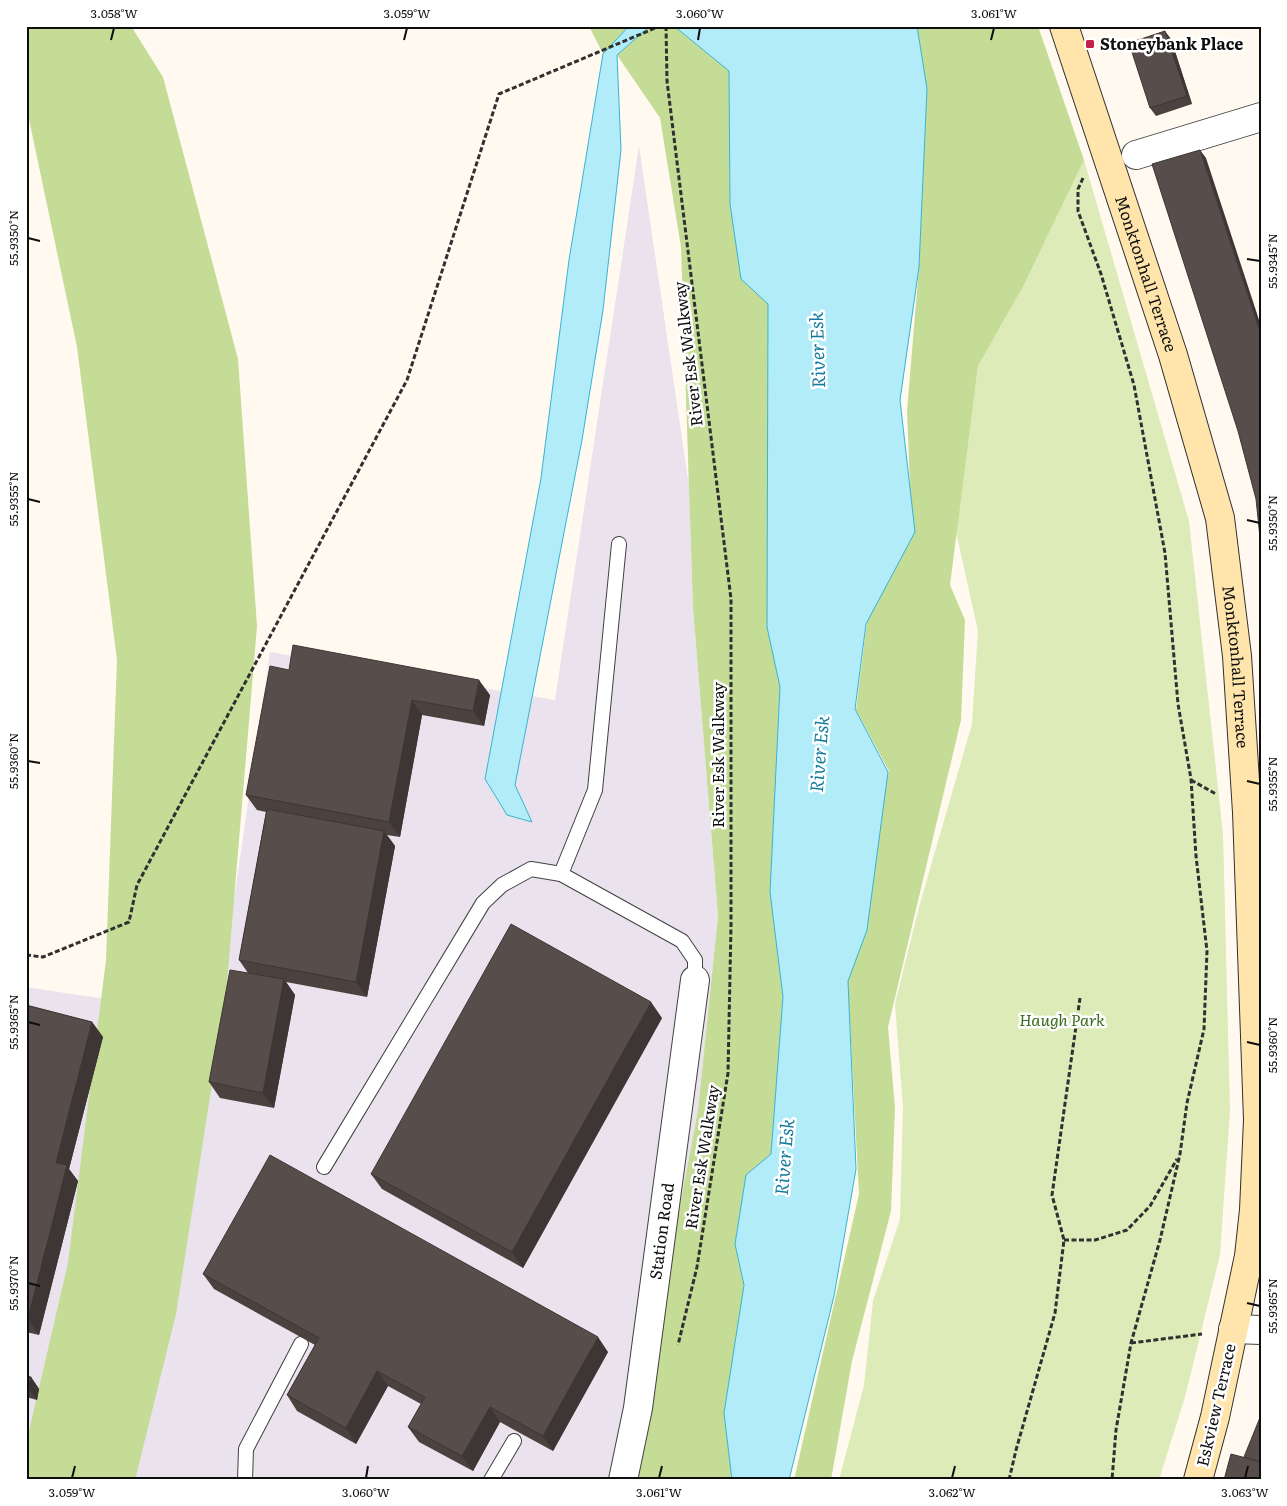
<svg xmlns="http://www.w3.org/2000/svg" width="1287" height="1506" font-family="Literata,serif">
<rect width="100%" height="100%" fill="#fff9f0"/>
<!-- industrial -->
<polygon fill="#eae2ed" points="639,146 689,486 693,608 718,916 698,1110 628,1480 26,1480 26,987 217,1016 270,652 555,700"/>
<!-- green -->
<polygon fill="#dcebb8" points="1084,160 1189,521 1223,834 1230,1110 1220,1255 1185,1397 1159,1480 839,1480 864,1385 873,1301 900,1219 903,1107 895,1004 919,907 972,724 978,631 956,532 978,366 1024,285"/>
<!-- forest -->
<g fill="#c4dc96">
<polygon points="26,26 131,26 163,77 238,359 257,626 226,995 176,1314 135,1480 26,1480 26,1444 68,1263 106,960 117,660 77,347 26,105"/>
<polygon points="589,26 629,26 603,54"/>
<polygon points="650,26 674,26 729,71 730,204 741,279 768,304 767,627 780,687 770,892 783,997 771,1154 746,1175 735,1244 744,1285 724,1413 732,1480 628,1480 698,1110 718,916 693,608 681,247 660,118 617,55"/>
<polygon points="917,26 1038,26 1084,160 1024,285 978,366 950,585 965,620 961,720 888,1027 895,1108 891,1211 852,1361 831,1480 794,1480 859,1194 847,966 889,771 856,710 867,621 912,535 907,411 919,267 927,89"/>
</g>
<!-- water -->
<g fill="#b2ecf8" stroke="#37b3d2">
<polygon points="629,26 650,26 617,55 621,150 603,310 582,440 515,785 532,822 507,815 485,779 541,478 569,260 603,54"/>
<polygon points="674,26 917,26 927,89 919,267 900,400 915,532 866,624 855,709 888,772 867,930 848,981 856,1169 834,1296 789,1480 732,1480 724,1413 744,1285 735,1244 746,1175 771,1154 783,997 770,892 780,687 767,627 768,304 741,279 730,204 729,71"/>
</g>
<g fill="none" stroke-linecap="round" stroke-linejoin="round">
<defs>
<g id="service">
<polyline points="561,874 595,790 619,544"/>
<polyline points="324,1167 483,903 502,885 531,869 561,874 682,941 695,960 695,980"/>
<polyline points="245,1480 246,1449 301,1344"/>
<polyline points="491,1480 514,1441"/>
</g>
<g id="minor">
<polyline points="1136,155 1261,117"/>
<path id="s1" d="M623 1480 638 1408 695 980"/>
</g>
<polyline id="tertiary" points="1233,1329 1261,1330"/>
<g id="secondary">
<path id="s2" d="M1064 26 1173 355 1220 518 1237 656 1247 812 1258 1120 1254 1210 1249 1256 1215 1417 1198 1480"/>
</g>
</defs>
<!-- service casing -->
<use href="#service" stroke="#414141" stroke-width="16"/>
<!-- minor casing -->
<use href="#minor" stroke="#414141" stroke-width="30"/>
<!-- tertiary casing -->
<use href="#tertiary" stroke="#414141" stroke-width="30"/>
<!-- secondary casing -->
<use href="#secondary" stroke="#303030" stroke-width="30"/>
<!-- path -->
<g stroke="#303030" stroke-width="3" stroke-dasharray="5 2.5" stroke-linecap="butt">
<polyline points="666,26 667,81 731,599 731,926 728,1073 697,1267 678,1345"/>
<polyline points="1083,178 1078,189 1078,211 1101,274 1134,385 1165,553 1178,704 1191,779 1196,856 1207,951 1204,1029 1187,1103 1180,1154 1160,1240 1131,1343 1116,1430 1112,1480"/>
<polyline points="1191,780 1216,794"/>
<polyline points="26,955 43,957 129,922 137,885 407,380 499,94 660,26"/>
<polyline points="1064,1240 1095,1240 1127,1230 1150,1206 1177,1159"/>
<polyline points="1131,1343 1202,1334"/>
<polyline points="1009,1480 1016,1450 1055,1313 1064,1240 1052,1195 1080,998"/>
</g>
<!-- service -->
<use href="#service" stroke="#fff" stroke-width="14"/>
<!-- minor -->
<use href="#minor" stroke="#fff" stroke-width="28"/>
<!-- tertiary -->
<use href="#tertiary" stroke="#fff" stroke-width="28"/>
<!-- secondary -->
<use href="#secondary" stroke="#ffe5ab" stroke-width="28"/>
</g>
<!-- wall -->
<g fill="#4b4240">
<polygon points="1171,39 1192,104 1156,116 1150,108"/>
<polygon points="289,670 490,695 484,726 422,715 400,837 387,835 395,846 367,997 286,982 295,995 274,1108 220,1098 209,1082 248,973 239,960 266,812 257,810 246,795"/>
<polygon points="26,1005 92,1022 103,1037 69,1169 78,1181 39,1335 26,1332"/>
<polygon points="662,1018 523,1268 382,1189 371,1174"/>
<polygon points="203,1274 608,1352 553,1451 500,1422 473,1471 419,1442 408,1427 421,1404 388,1386 356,1444 297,1411 287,1395 315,1345 214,1289"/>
<polygon points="26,1376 31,1377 39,1389 37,1400 26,1397"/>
</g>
<!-- shaded-wall -->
<g fill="#3d3634">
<polygon points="1165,31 1171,39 1192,104 1187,96"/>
<polygon points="1200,150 1206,158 1261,326 1261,335"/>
<polygon points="479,680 490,695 484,726 473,711"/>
<polygon points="412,700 422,715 400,837 389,822"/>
<polygon points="384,831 395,846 367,997 356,982"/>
<polygon points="284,979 295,995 274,1108 263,1093"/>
<polygon points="651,1002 662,1018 523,1268 512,1252"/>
<polygon points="92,1022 103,1037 69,1169 78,1181 39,1335 28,1319 56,1163"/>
<polygon points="598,1337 608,1352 553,1451 543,1436"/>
<polygon points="377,1371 388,1386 356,1444 346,1428"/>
<polygon points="31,1377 39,1389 37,1400 28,1388"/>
<polygon points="490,1407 500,1422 473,1471 462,1456"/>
</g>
<!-- building -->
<g fill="#574d4a" stroke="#3d3634">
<polygon points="1165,31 1187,96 1150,108 1129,43"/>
<polygon points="1200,150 1261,335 1261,547 1256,499 1238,431 1152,164"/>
<polygon points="293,645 479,680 473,711 412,700 389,822 246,795 270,666 289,670"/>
<polygon points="267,809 384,831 356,982 239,960"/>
<polygon points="511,924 651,1002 512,1252 371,1174"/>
<polygon points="230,970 284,979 263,1093 209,1082"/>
<polygon points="26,1005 92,1022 56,1163 67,1165 28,1319 26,1319"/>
<polygon points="270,1155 598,1337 543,1436 490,1407 462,1456 408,1427 425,1397 377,1371 346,1428 287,1395 319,1338 203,1274"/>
<polygon points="26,1376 31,1377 28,1388 26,1387"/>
<polygon points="1261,1415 1261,1462 1244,1457"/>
<polygon points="1231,1454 1261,1462 1261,1480 1224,1480"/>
</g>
<!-- ticks -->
<path fill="none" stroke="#0e0e0e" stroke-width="2" d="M111 40 114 28M404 40 407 28M698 40 700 28M991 40 994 28M28 238 40 241M1247 259 1260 261M28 499 40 502M1247 520 1260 523M28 761 40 763M1247 781 1260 784M28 1022 40 1025M1247 1042 1260 1045M28 1283 40 1286M1247 1303 1260 1306M72 1478 75 1466M366 1478 368 1466M659 1478 662 1466M952 1478 955 1466M1245 1478 1248 1466"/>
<!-- markers -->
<rect fill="#c32149" stroke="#fff" stroke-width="2" x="1085" y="39" width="10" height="10" rx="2.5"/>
<g text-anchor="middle" stroke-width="5" stroke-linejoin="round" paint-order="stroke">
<!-- poi labels -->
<g font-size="16" font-weight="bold" fill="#0e0e0e" stroke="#fff" text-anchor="start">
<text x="1100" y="50">Stoneybank Place</text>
</g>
<!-- street labels -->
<g font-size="16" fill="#0e0e0e" stroke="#fff">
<text dy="6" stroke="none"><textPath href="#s2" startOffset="261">Monktonhall Terrace</textPath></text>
<text transform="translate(688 354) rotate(-97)" y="6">River Esk Walkway</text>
<text dy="6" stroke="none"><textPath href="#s2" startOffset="666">Monktonhall Terrace</textPath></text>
<text transform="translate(718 755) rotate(-90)" y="6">River Esk Walkway</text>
<text transform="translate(702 1157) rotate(-81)" y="6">River Esk Walkway</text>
<text dy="6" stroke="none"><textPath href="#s1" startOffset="252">Station Road</textPath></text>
<text transform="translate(1216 1405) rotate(-77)" y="6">Eskview Terrace</text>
</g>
<!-- park labels -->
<g font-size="16" font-style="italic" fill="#3b691c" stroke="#fff">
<text x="1062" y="1026">Haugh Park</text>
</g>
<!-- water labels -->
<g font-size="18" font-style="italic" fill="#137c9e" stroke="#fff">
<text transform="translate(818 350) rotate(-92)" y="6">River Esk</text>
<text transform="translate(820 754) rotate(-85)" y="6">River Esk</text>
<text transform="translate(785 1157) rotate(-85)" y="6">River Esk</text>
</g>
</g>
<!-- border -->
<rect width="1287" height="1506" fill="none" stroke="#ffffff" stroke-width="55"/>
<rect x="28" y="28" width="1232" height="1450" fill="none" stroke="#0e0e0e" stroke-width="2"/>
<g font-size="12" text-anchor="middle" fill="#0e0e0e">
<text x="114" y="18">3.058°W</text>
<text x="407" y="18">3.059°W</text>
<text x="700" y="18">3.060°W</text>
<text x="994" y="18">3.061°W</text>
<text transform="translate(14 238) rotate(-90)" y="4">55.9350°N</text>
<text transform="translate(1273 261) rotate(-90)" y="4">55.9345°N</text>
<text transform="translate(14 499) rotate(-90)" y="4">55.9355°N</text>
<text transform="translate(1273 523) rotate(-90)" y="4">55.9350°N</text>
<text transform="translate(14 761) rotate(-90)" y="4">55.9360°N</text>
<text transform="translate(1273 784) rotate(-90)" y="4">55.9355°N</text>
<text transform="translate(14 1022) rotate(-90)" y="4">55.9365°N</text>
<text transform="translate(1273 1045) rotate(-90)" y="4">55.9360°N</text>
<text transform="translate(14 1283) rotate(-90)" y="4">55.9370°N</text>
<text transform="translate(1273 1306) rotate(-90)" y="4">55.9365°N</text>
<text x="72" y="1497">3.059°W</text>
<text x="366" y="1497">3.060°W</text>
<text x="659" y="1497">3.061°W</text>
<text x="952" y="1497">3.062°W</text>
<text x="1245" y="1497">3.063°W</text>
</g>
</svg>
